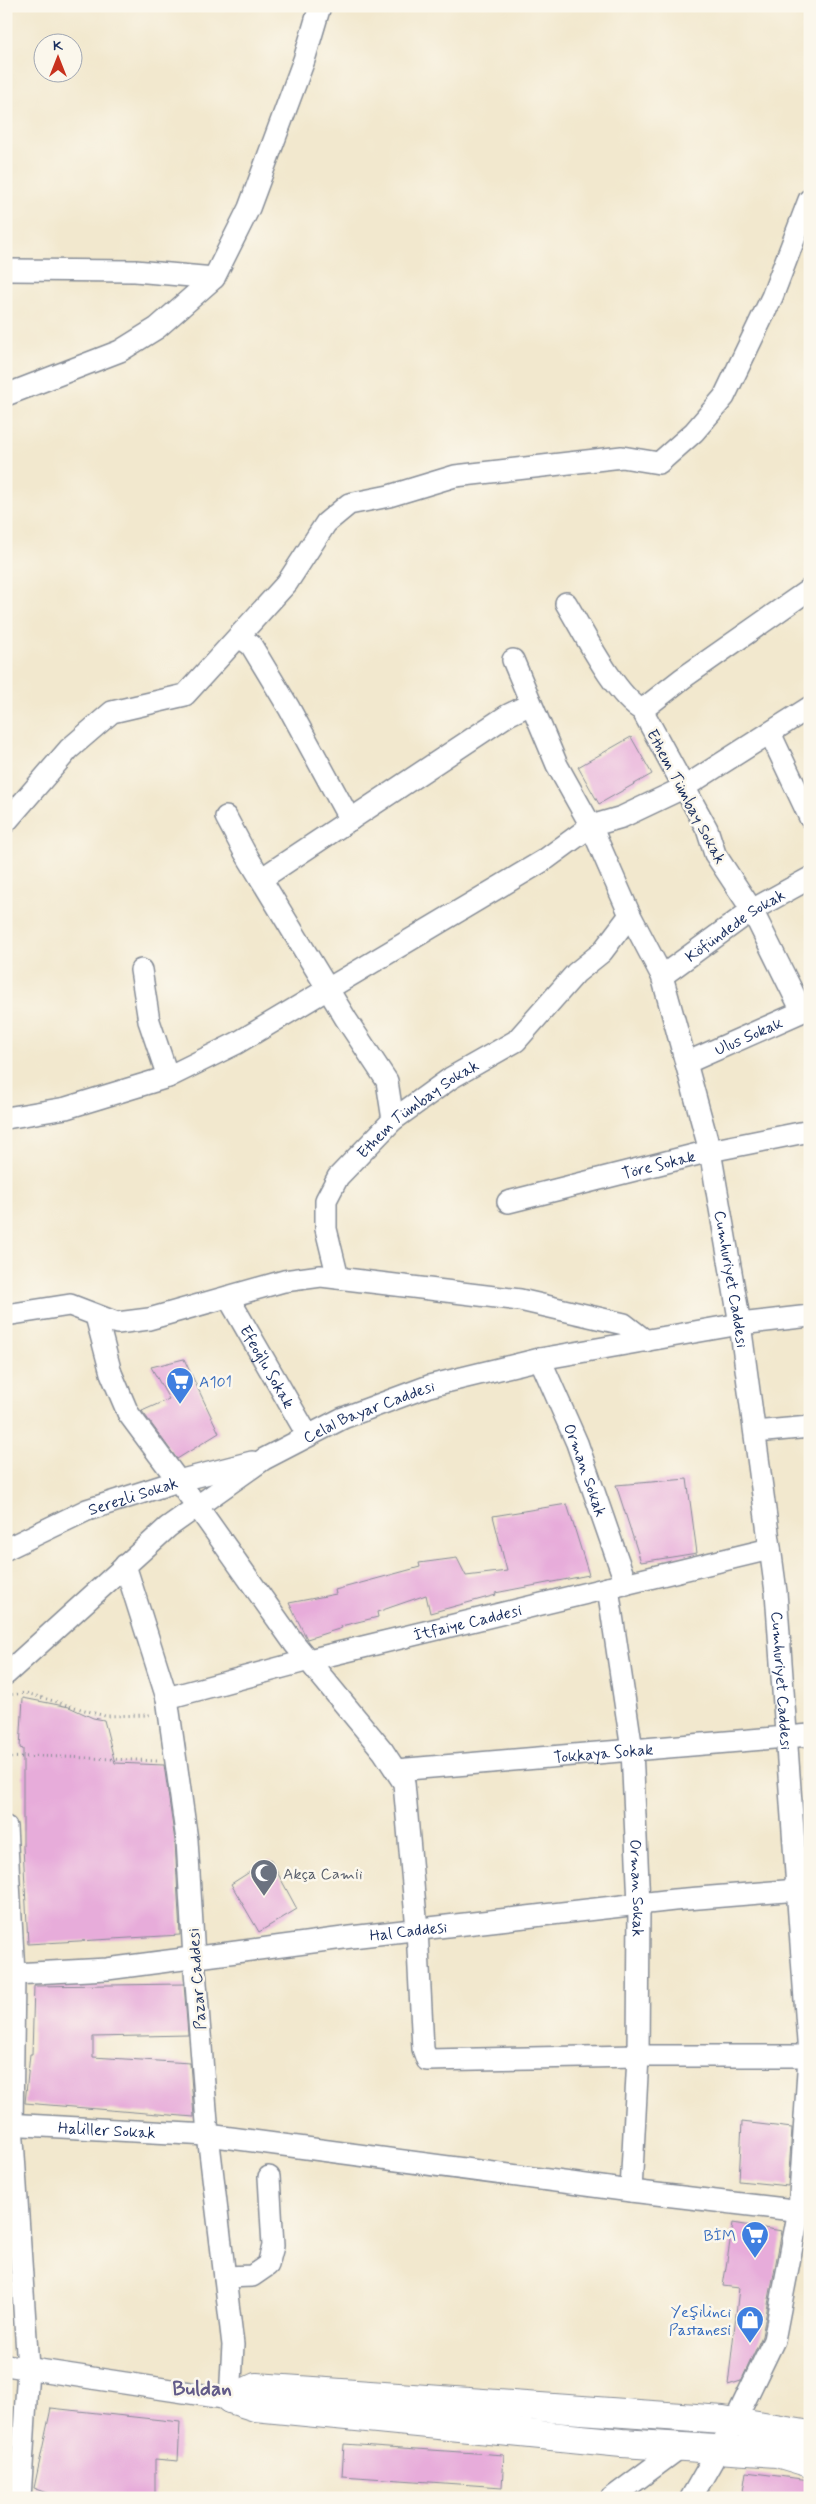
<svg xmlns="http://www.w3.org/2000/svg" width="816" height="2504" font-family="Mynerve,sans-serif">
<rect width="100%" height="100%" fill="#fbf7ec"/>
<filter id="ink" filterUnits="userSpaceOnUse"><feTurbulence type="fractalNoise" baseFrequency=".02" numOctaves="2"/><feDisplacementMap in="SourceGraphic" scale="10" xChannelSelector="R" yChannelSelector="G"/><feConvolveMatrix kernelMatrix="1 2 1 2 8 2 1 2 1" color-interpolation-filters="sRGB"/></filter>
<filter id="wash" filterUnits="userSpaceOnUse"><feTurbulence type="fractalNoise" baseFrequency=".0096" numOctaves="4" result="noise"/><feDisplacementMap in="SourceGraphic" scale="20" xChannelSelector="R" yChannelSelector="G"/><feGaussianBlur stdDeviation="1.12" result="paint"/><feColorMatrix in="noise" values="0 0 0 0 0 0 0 0 0 0 0 0 0 0 0 0 0 1.4 0 .05"/><feComposite in="paint" operator="in"/></filter>
<g filter="url(#wash)">
<rect width="100%" height="100%" fill="#f2e8ce"/>
<g id="blocks">
<!-- building -->
<g fill="#e7acda">
<polygon points="631,737 652,774 599,804 578,767"/>
<polygon points="184,1359 219,1433 177,1459 142,1411 169,1399 151,1367"/>
<polygon points="687,1479 697,1553 641,1562 616,1485"/>
<polygon points="567,1504 589,1575 495,1593 496,1595 430,1613 426,1595 377,1612 378,1617 341,1626 342,1628 307,1639 289,1603 336,1594 335,1590 420,1567 419,1563 457,1558 466,1576 507,1571 493,1516"/>
<polygon points="23,1698 69,1707 93,1718 104,1720 115,1763 164,1765 175,1841 180,1935 28,1944 23,1847 23,1749 20,1748"/>
<polygon points="270,1859 297,1909 259,1932 231,1884"/>
<polygon points="184,1984 188,2035 93,2037 93,2057 190,2063 194,2117 25,2103 30,2054 32,2054 34,1986"/>
<polygon points="742,2122 792,2128 788,2186 739,2181"/>
<polygon points="733,2223 782,2231 762,2336 741,2381 728,2385 739,2288 723,2286"/>
<polygon points="51,2408 180,2422 178,2461 155,2459 155,2498 61,2498 34,2488"/>
<polygon points="344,2444 504,2455 502,2487 342,2476"/>
<polygon points="746,2472 810,2480 810,2498 742,2498"/>
</g>
</g>
</g>
<g filter="url(#ink)">
<use href="#blocks" fill-opacity="0" stroke="#868c96" stroke-width="1"/>
<g fill="none" stroke-linecap="round" stroke-linejoin="round">
<defs>
<g id="minor">
<polyline points="6,270 135,271 214,278"/>
<polyline points="6,395 120,351 157,328 214,278 249,208 304,60 320,6"/>
<path d="M566 603C583 631 615 696 642 710"/>
<polyline points="239,637 251,645 289,708 350,820"/>
<path id="s1" d="M513 660 557 765 591 826 630 915 662 976 686 1063 710 1151 740 1324 776 1592 809 2056 799 2210 774 2340 735 2421 691 2498"/>
<polyline points="770,733 810,818"/>
<polyline points="226,817 244,851 346,1019 387,1081 393,1120"/>
<polyline points="6,822 69,749 112,712 185,695 287,583 326,523 349,504 389,496 455,476 622,457 659,463 694,432 724,397 772,297 809,200"/>
<polyline points="261,879 508,715 531,704"/>
<polyline points="141,970 149,1021 168,1077"/>
<path id="s2" d="M662 976 752 910 810 878"/>
<polyline points="802,1011 752,910 715,854 707,829 642,710 683,678 810,589"/>
<path id="s3" d="M686 1063 810 1008"/>
<polyline points="6,1118 66,1108 168,1077 237,1043 546,859 591,826 622,817 683,788 810,707"/>
<path id="s4" d="M508 1202 710 1151 810 1131"/>
<path id="s5" d="M338 1278 326 1229V1200L338 1177 393 1120 451 1078 516 1041 576 973 602 952 630 915"/>
<path id="s6" d="M228 1297 308 1436"/>
<polyline points="6,1315 70,1305 117,1323 149,1319 284,1281 321,1276 520,1300 624,1324 646,1341"/>
<polyline points="96,1316 111,1373 128,1413 197,1506 294,1643 383,1751 404,1783 417,1929 423,2049 427,2060 638,2056 810,2056"/>
<path id="s7" d="M540 1359 577 1443 626 1584"/>
<polyline points="755,1432 810,1427"/>
<path id="s8" d="M6 1549 87 1510 178 1481 252 1462"/>
<path id="s9" d="M608 1588 632 1750 639 1904 638 2056 631 2191"/>
<path id="s10" d="M6 1674 168 1527 264 1459 343 1418 429 1386 540 1359 740 1324 810 1316"/>
<path id="s11" d="M167 1698 309 1660 770 1549"/>
<path id="s12" d="M396 1770 810 1735"/>
<polyline points="6,1827 14,1974 12,2125 28,2368 20,2498"/>
<path id="s13" d="M6 1972 14 1974 107 1969 351 1937 674 1900 810 1889"/>
<path id="s14" d="M6 2124 208 2135 631 2191 810 2212"/>
<polyline points="225,2277 252,2276 268,2265 273,2246 269,2177"/>
<polyline points="6,2365 230,2399 233,2345 208,2135 194,1958 187,1840 167,1698 125,1565"/>
<polyline points="612,2498 682,2446"/>
</g>
<g id="major">
<polyline points="230,2399 256,2387 723,2420 810,2435"/>
<polyline points="230,2399 255,2407 622,2443 777,2453 810,2463"/>
</g>
</defs>
<!-- minor casing -->
<use href="#minor" stroke="#868c96" stroke-width="24"/>
<!-- major casing -->
<use href="#major" stroke="#868c96" stroke-width="30"/>
<!-- path -->
<g stroke="#868c96" stroke-width="3" stroke-dasharray="1 4" stroke-linecap="butt">
<polyline points="7,1695 26,1693 105,1716 150,1715"/>
<polyline points="6,1758 40,1756 158,1761"/>
</g>
<!-- minor -->
<use href="#minor" stroke="#fff" stroke-width="21"/>
<!-- major -->
<use href="#major" stroke="#fff" stroke-width="28"/>
</g>
</g>
<!-- icons -->
<defs>
<symbol id="supermarket-pin" viewBox="-11 -11 22 30"><path d="M0 17L-7.5 6A9.5 9.5 0 1 1 7.5 6Z" fill="#3f7fe0" stroke="#fbf7ec"/><path d="M-6-5.5h2.5l.6 2H6L4.5 2H-2.5L-4.4-4H-6ZM-1.5 3.2a1.3 1.3 0 1 0 .1 0ZM3 3.2a1.3 1.3 0 1 0 .1 0Z" fill="#fff"/></symbol>
<symbol id="mosque-pin" viewBox="-11 -11 22 30"><path d="M0 17L-7.5 6A9.5 9.5 0 1 1 7.5 6Z" fill="#6b7280" stroke="#fbf7ec"/><path d="M3.5-4.9A6 6 0 1 0 3.5 4.9A5 5 0 1 1 3.5-4.9Z" fill="#fff"/></symbol>
<symbol id="shop-pin" viewBox="-11 -11 22 30"><path d="M0 17L-7.5 6A9.5 9.5 0 1 1 7.5 6Z" fill="#3f7fe0" stroke="#fbf7ec"/><path d="M-5-2.5h2.3a2.7 3.5 0 0 1 5.4 0H5L5.5 6h-11ZM-1.5-2.5h3a1.5 2.3 0 0 0-3 0Z" fill="#fff"/></symbol>
</defs>
<g fill-rule="evenodd">
<use href="#supermarket-pin" x="164" y="1365" width="32" height="43"/>
<use href="#mosque-pin" x="248" y="1857" width="32" height="43"/>
<use href="#supermarket-pin" x="739" y="2219" width="32" height="43"/>
<use href="#shop-pin" x="734" y="2304" width="32" height="43"/>
</g>
<g text-anchor="middle" stroke-width="5" stroke-linejoin="round" paint-order="stroke">
<!-- street labels -->
<g font-size="16" fill="#1b2f5e" stroke="#fbf7ec">
<text transform="translate(687 796) rotate(62)" y="6">Ethem Tümbay Sokak</text>
<text dy="6" stroke="none"><textPath href="#s2" startOffset="89">Köfündede Sokak</textPath></text>
<text dy="6" stroke="none"><textPath href="#s3" startOffset="68">Ulus Sokak</textPath></text>
<text dy="6" stroke="none"><textPath href="#s5" startOffset="211">Ethem Tümbay Sokak</textPath></text>
<text dy="6" stroke="none"><textPath href="#s4" startOffset="155">Töre Sokak</textPath></text>
<text dy="6" stroke="none"><textPath href="#s1" startOffset="661">Cumhuriyet Caddesi</textPath></text>
<text dy="6" stroke="none"><textPath href="#s6" startOffset="80">Efeoğlu Sokak</textPath></text>
<text dy="6" stroke="none"><textPath href="#s10" startOffset="452">Celal Bayar Caddesi</textPath></text>
<text dy="6" stroke="none"><textPath href="#s7" startOffset="120">Orman Sokak</textPath></text>
<text dy="6" stroke="none"><textPath href="#s8" startOffset="138">Serezli Sokak</textPath></text>
<text dy="6" stroke="none"><textPath href="#s11" startOffset="310">İtfaiye Caddesi</textPath></text>
<text dy="6" stroke="none"><textPath href="#s1" startOffset="1066">Cumhuriyet Caddesi</textPath></text>
<text dy="6" stroke="none"><textPath href="#s12" startOffset="208">Tokkaya Sokak</textPath></text>
<text dy="6" stroke="none"><textPath href="#s9" startOffset="302">Orman Sokak</textPath></text>
<text dy="6" stroke="none"><textPath href="#s13" startOffset="405">Hal Caddesi</textPath></text>
<text transform="translate(196 1979) rotate(-94)" y="6">Pazar Caddesi</text>
<text dy="6" stroke="none"><textPath href="#s14" startOffset="101">Haliller Sokak</textPath></text>
</g>
<!-- shop labels -->
<g font-size="16" fill="#366cbe" stroke="#fbf7ec" text-anchor="end">
<text x="199" y="1387" text-anchor="start">A101</text>
<text x="736" y="2241">BİM</text>
<text x="731" y="2317">Yeşilinci<tspan x="731" dy="18">Pastanesi</tspan></text>
</g>
<!-- worship labels -->
<g font-size="16" fill="#5b616d" stroke="#fbf7ec" text-anchor="start">
<text x="283" y="1879">Akça Camii</text>
</g>
<!-- district labels -->
<g font-size="21" font-weight="bold" fill="#625b89" stroke="#fbf7ec">
<text x="202" y="2395">Buldan</text>
</g>
</g>
<!-- margin -->
<rect width="816" height="2504" fill="none" stroke="#fbf7ec" stroke-width="25"/>
<!-- north arrow -->
<g transform="translate(58 58)"><circle r="24" fill="#fbf7ec" stroke="#a1a7b3"/>
<path d="M0-4L9 19L0 12L-9 19Z" fill="#c8321e"/>
<text y="-8" font-size="14" font-weight="bold" text-anchor="middle" fill="#1b2f5e">K</text>
</g>
</svg>
